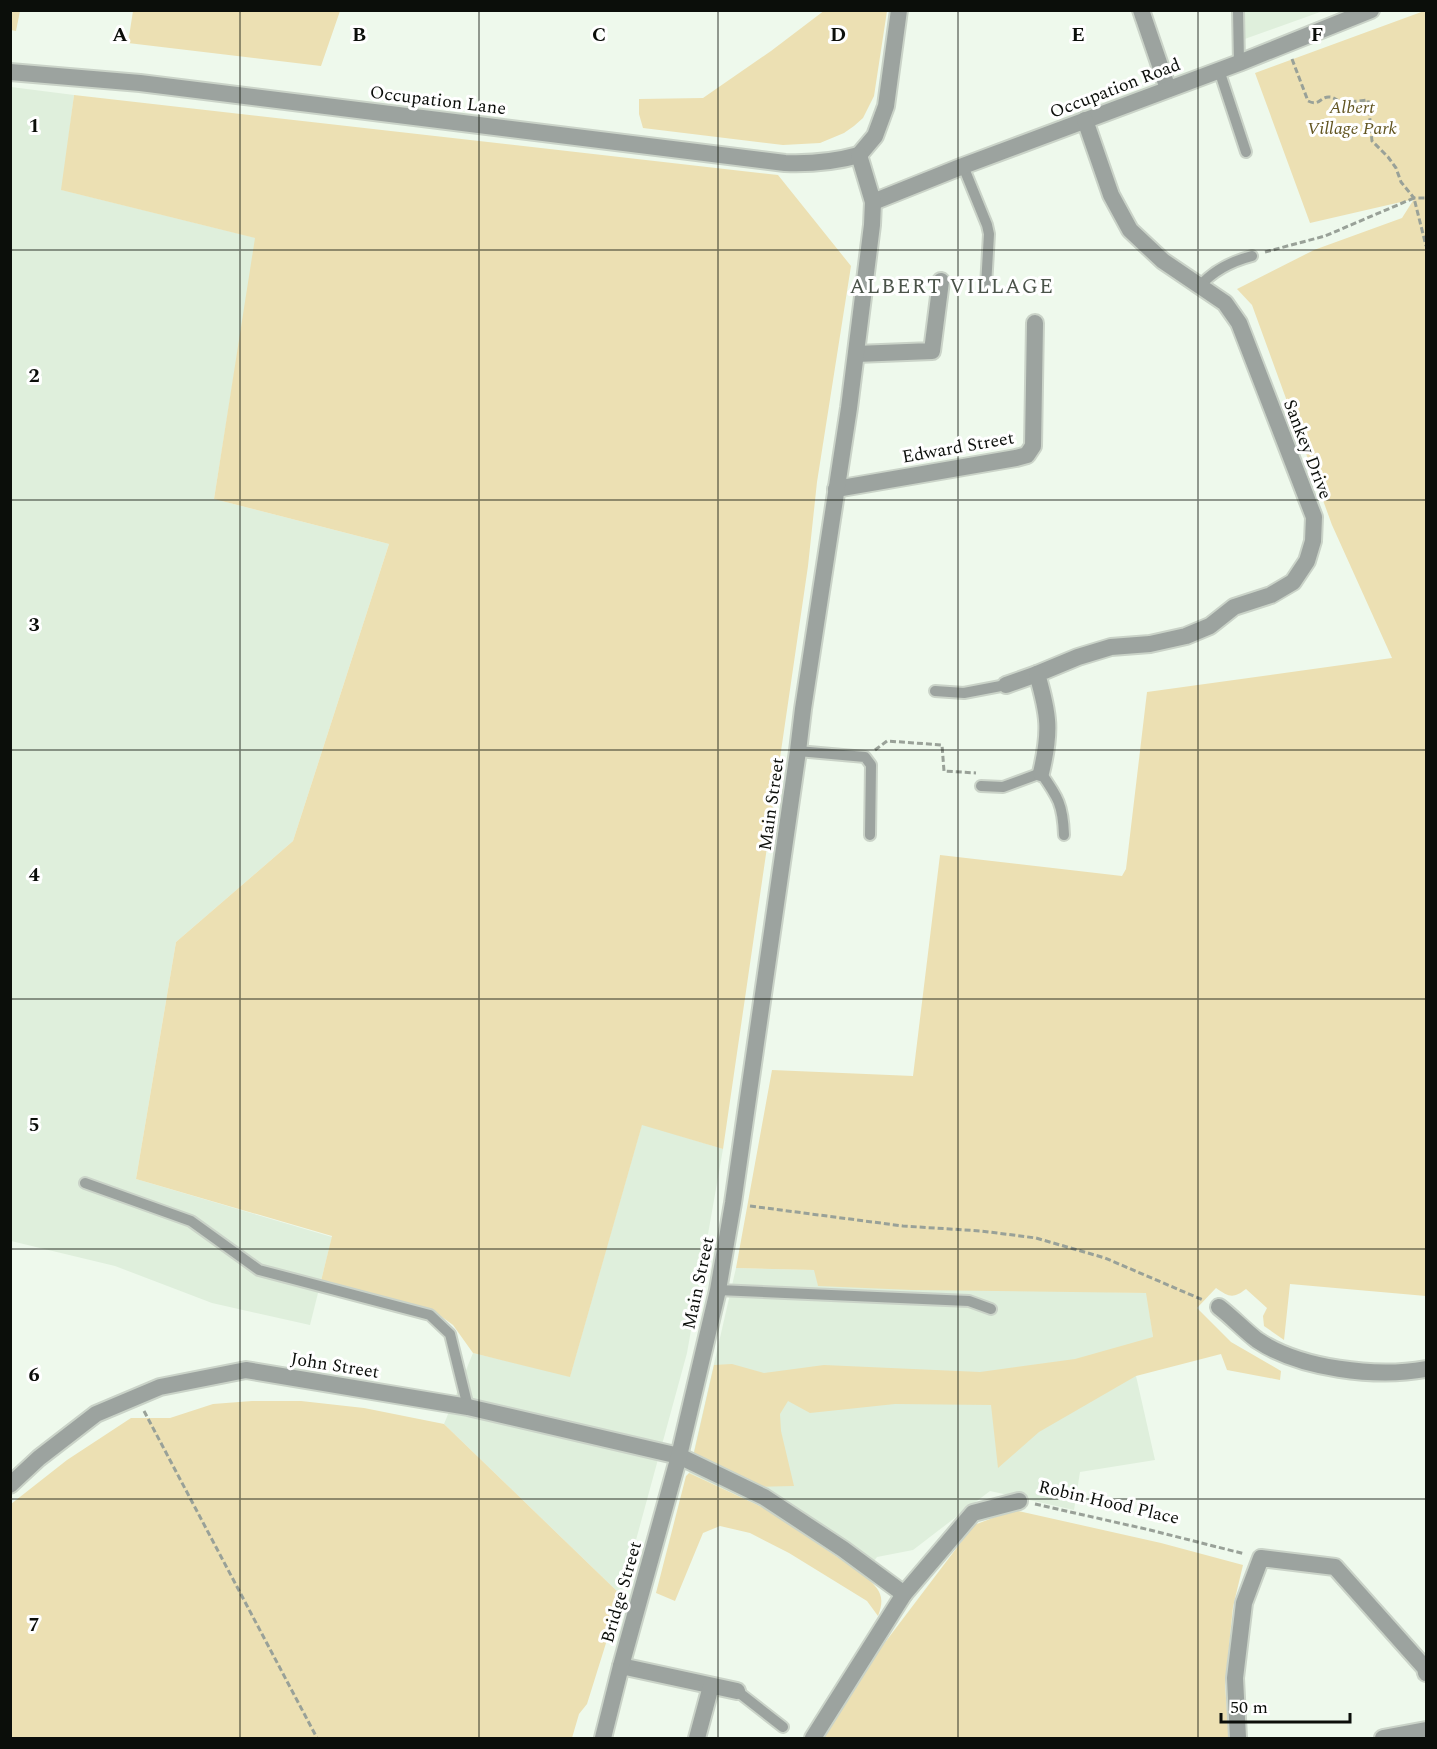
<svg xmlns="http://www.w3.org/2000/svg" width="1437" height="1749" font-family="Spectral,serif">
<rect width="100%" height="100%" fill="#eef9ec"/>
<!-- built -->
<g fill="#dfefdc">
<polygon points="1238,10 1323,11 1239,41"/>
<polygon points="11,87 74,95 62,190 256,238 214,499 389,544 293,841 176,942 136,1179 332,1237 310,1325 212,1303 115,1266 11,1241"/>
<polygon points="642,1124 723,1149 687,1353 621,1595 444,1424 473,1353 570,1376"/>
<polygon points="736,1268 815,1270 818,1285 1147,1293 1153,1337 1153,1350 1136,1376 1155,1460 1080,1472 1074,1510 990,1491 913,1550 877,1557 864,1575 766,1509 689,1473"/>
</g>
<!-- green -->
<g fill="#ece0b3">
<polygon points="11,10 20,11 16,31 11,30"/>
<polygon points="825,10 887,11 874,96 863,118 854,126 844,133 820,143 783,145 643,128 639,114 639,99 703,98 771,51"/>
<polygon points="133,11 133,10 340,11 321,66 128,43"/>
<path d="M1424 11H1426V1296L1290 1284 1284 1340 1264 1326 1263 1316 1267 1308 1246 1289C1233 1299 1229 1297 1216 1288L1197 1308 1231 1342 1281 1371 1280 1380 1227 1370 1221 1354 1136 1376 1039 1432 998 1468 991 1405 895 1404 810 1413 788 1401 780 1414 781 1431 794 1486 757 1487 693 1457 714 1365 732 1364 764 1373 824 1365 980 1372 1075 1359 1153 1337 1146 1293 912 1290 818 1286 814 1270 736 1268 772 1070 913 1076 940 855 1122 876 1126 869 1147 692 1392 658 1332 525 1252 305 1237 289 1314 250 1402 218 1414 199 1310 223 1255 73Z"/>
<polygon points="74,95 778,175 851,266 817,482 808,566 723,1149 642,1125 570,1377 473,1353 453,1325 431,1309 321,1281 332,1236 136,1179 176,942 293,841 389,544 214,499 255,238 61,190"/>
<polygon points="252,1401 301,1401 364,1408 444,1424 621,1595 587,1704 579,1714 572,1738 11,1738 11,1504 67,1460 131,1418 170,1418 213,1404"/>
<path d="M689 1473 766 1509 864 1575C879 1589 886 1595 878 1616L867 1601 789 1553 750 1533 720 1526 703 1533 675 1601 656 1593 686 1476Z"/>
<polygon points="1014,1510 1161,1543 1243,1565 1233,1607 1225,1685 1229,1738 824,1738 877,1653 974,1525"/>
</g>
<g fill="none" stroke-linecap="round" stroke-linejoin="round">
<defs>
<g id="service">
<polyline points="1238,10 1239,63"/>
<polyline points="1219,70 1246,152"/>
<polyline points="963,166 987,225 989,234 986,286"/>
<path d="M1200 286C1213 271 1233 261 1252 256"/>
<polyline points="935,691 964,693 1006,685"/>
<polyline points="798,751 865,757 871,765 870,835"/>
<path d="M981 786 1003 787 1041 773C1058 797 1063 805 1064 835"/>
<polyline points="85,1183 191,1221 259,1270 430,1315 450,1334 468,1407"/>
<polyline points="718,1290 969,1301 991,1309"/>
<polyline points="737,1691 783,1727"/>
</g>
<g id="minor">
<polyline points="1141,10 1168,89"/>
<polyline points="873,202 963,166 1239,63 1371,10"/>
<polyline points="856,354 932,351 941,281"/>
<polyline points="836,489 1016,458 1027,455 1033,446 1035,323"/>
<polyline points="1006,685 1037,674"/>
<path d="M1041 773C1051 731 1049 715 1037 674L1078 657 1111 647 1150 644 1186 636 1210 626 1234 607 1271 595 1293 582 1307 561 1313 541 1314 517 1239 323 1225 303 1163 261 1130 230 1111 195 1085 120"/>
<path d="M1219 1307C1232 1317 1244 1330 1257 1340 1300 1369 1376 1378 1426 1369"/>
<polyline points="10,1485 39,1458 96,1414 160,1387 246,1370 468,1407 679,1456 764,1497 843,1549 904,1594"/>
<polyline points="621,1666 737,1691"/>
<polyline points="697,1738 711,1686"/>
<polyline points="813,1738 904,1594 973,1513 1019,1501"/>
<polyline points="1238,1738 1235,1678 1244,1603 1261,1558 1335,1567 1425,1668 1426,1673"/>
</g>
<g id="tertiary">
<path d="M10 72 140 83 785 163C811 164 834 162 859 155"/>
<polyline points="859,155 875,136 886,106 899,10"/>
<polyline points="603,1738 621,1666 679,1456 718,1290 733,1203 798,751 803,709 849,408 872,225 873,202 859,155"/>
<polyline points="1383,1738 1426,1730"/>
</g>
</defs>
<!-- service casing -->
<use href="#service" stroke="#cad3c8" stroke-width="14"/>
<!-- minor casing -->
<use href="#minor" stroke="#cad3c8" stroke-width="20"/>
<!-- tertiary casing -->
<use href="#tertiary" stroke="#cad3c8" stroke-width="20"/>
<!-- path -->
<g stroke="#99a198" stroke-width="3" stroke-dasharray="6 3" stroke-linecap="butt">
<path d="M1292 59 1308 101C1320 107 1320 96 1330 97 1333 97 1336 100 1339 101 1348 103 1359 101 1368 100L1372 141 1388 157 1396 168 1401 182 1414 198H1426"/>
<polyline points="1265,252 1325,236 1414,198 1426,246"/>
<polyline points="875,750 887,741 942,745 944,771 976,773"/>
<polyline points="750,1206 903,1226 981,1231 1036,1238 1105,1258 1203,1300"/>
<polyline points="144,1411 317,1738"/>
<polyline points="1035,1504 1150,1530 1245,1554"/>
</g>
<!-- service -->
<use href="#service" stroke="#9ca39f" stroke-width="10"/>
<!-- minor -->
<use href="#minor" stroke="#9ca39f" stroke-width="16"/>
<!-- tertiary -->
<use href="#tertiary" stroke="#9ca39f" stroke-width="16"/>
</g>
<!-- grid -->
<path fill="none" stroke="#0b0e0a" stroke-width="1.5" stroke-opacity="0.55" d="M240 10V1738M479 10V1738M718 10V1738M958 10V1738M1198 10V1738M10 250H1426M10 500H1426M10 750H1426M10 999H1426M10 1249H1426M10 1499H1426"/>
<g text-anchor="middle" stroke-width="6" stroke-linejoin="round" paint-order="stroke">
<!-- street labels -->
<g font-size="18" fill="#0b0e0a" stroke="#fff">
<text transform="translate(1115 88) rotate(-21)" y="6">Occupation Road</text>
<text transform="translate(438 100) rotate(7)" y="6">Occupation Lane</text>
<text transform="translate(958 447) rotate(-10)" y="6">Edward Street</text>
<text transform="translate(1308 449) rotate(69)" y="6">Sankey Drive</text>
<text transform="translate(771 804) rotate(-82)" y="6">Main Street</text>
<text transform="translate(698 1283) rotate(-78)" y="6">Main Street</text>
<text transform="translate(335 1365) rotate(9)" y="6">John Street</text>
<text transform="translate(1109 1502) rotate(13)" y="6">Robin Hood Place</text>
<text transform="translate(621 1592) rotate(-74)" y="6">Bridge Street</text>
</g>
<!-- park labels -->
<g font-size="18" font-style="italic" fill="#625521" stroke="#fff">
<text x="1352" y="113">Albert<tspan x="1352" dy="21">Village Park</tspan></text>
</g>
<!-- quarter labels -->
<g font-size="21" letter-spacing="1.5" fill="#4a5349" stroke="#fff">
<text x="952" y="293">ALBERT VILLAGE</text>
</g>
</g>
<g font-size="20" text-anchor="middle" font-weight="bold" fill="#0b0e0a" stroke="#fff" stroke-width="6" stroke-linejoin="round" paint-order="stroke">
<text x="120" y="41">A</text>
<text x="359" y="41">B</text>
<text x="599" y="41">C</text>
<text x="838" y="41">D</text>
<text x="1078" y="41">E</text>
<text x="1317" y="41">F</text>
<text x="34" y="132">1</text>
<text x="34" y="382">2</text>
<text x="34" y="631">3</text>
<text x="34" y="881">4</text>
<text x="34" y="1131">5</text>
<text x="34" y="1381">6</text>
<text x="34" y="1631">7</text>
</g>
<!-- border -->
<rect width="1437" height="1749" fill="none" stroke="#0b0e0a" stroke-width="24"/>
<!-- scale -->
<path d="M1221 1713v9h129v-9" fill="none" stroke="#0b0e0a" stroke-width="3"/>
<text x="1230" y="1713" font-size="18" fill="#0b0e0a" stroke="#ffffff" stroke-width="4.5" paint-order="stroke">50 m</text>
</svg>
